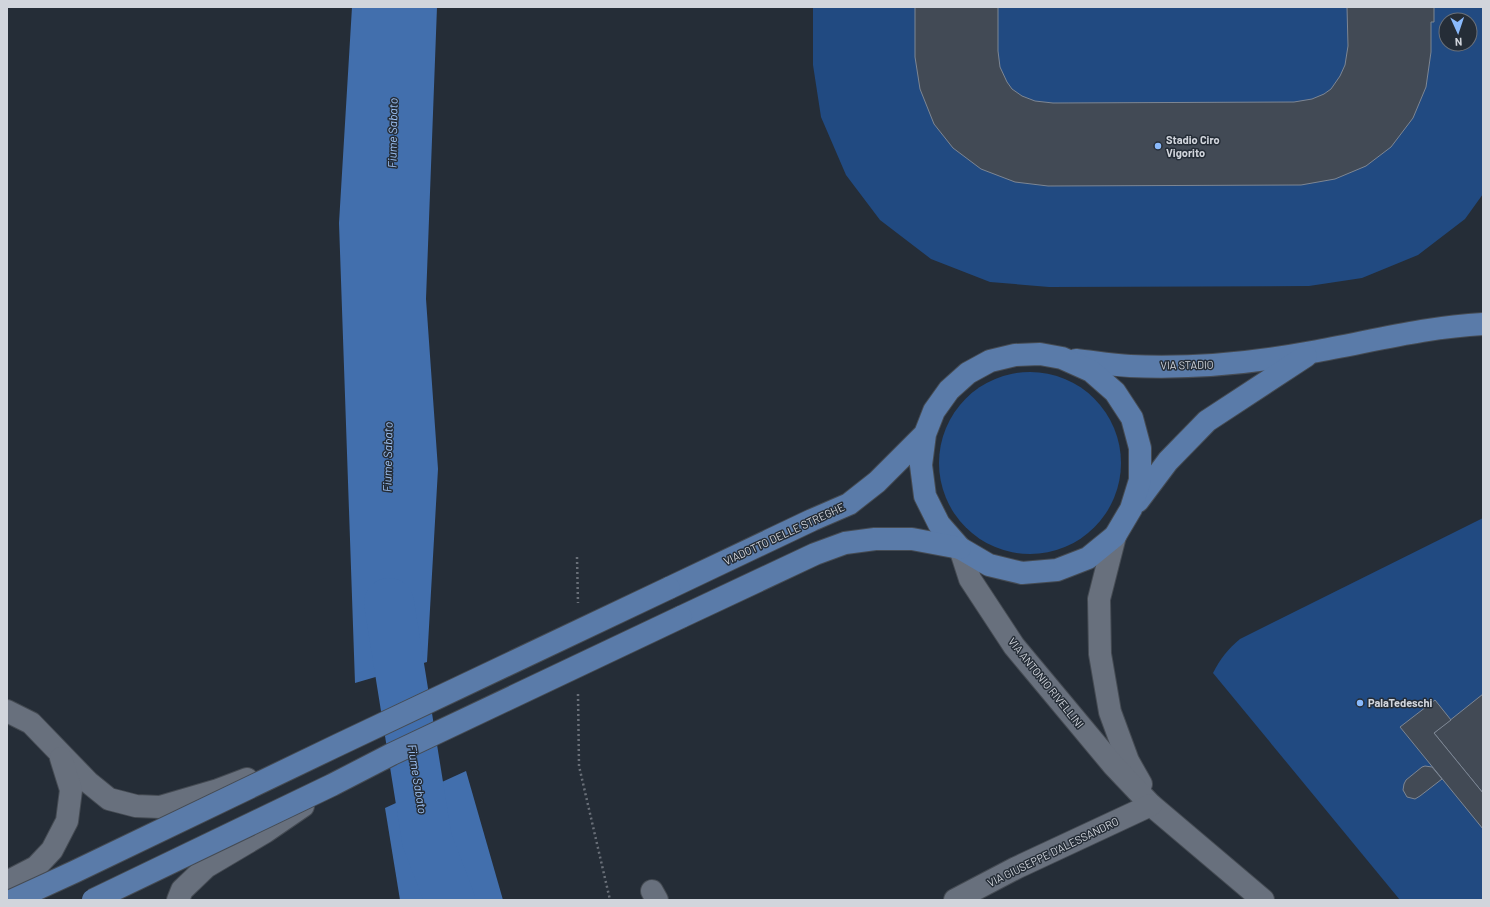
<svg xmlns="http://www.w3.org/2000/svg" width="1490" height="907" font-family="Barlow,sans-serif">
<rect width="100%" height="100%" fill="#252d37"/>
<!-- green -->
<g fill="#214a81" fill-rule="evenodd">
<path d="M813 7H1483V194L1465 219 1418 255 1362 278 1309 286 1049 287 990 282 931 259 880 220 846 175 821 117 813 65ZM1446 20H1470V44H1446Z"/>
<circle cx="1030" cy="463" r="91"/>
<path d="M1483 518V900H1400L1213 673C1220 659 1228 649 1240 639Z"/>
</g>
<!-- water -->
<g fill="#426fad">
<polygon points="352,7 437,7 426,299 438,469 427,662 355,683 339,223"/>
<polygon points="466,771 503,900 400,900 385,808"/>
</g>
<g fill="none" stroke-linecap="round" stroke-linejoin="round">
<!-- river -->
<polyline stroke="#426fad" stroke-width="50" points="389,603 427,840 450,900"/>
</g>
<!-- building -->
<g fill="#424a55" stroke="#7d8693">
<polygon points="915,7 998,7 998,51 1000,67 1007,82 1012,89 1022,96 1035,101 1053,103 1294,102 1312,99 1324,94 1331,89 1340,76 1345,65 1348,46 1347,7 1434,7 1434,22 1431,22 1431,52 1426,87 1413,118 1391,147 1366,166 1335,179 1301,185 1048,186 1015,182 981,169 953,148 934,124 920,89 915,57"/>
<polygon points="1483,694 1483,793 1434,733"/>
<polygon points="1435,700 1451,720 1434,733 1483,793 1483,829 1400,727"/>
<polygon points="1425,766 1432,767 1442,779 1420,796 1415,799 1407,797 1403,790 1404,784 1406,780 1422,767"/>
</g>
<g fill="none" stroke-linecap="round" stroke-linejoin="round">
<defs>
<g id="minor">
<polyline points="1115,536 1099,599 1100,654 1110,712 1128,761 1141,784"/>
<polyline points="960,548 970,579 1014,646 1114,766 1151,805 1263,900"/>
<polyline points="7,711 31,723 88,782 109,799 136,806 160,807 218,790 247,779"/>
<polyline points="7,882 36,867 52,850 67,821 71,790 61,758"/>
<polyline points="652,891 657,900"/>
<polyline points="178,900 182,890 206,867 265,832 303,806"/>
<polyline points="955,900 1016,868 1151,805"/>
</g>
<g id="major">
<path d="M1076 360C1094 362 1112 365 1130 366 1191 369 1252 363 1312 352 1369 342 1425 327 1483 324"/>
<polyline points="1138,501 1168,461 1207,421 1306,356"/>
<polyline points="669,588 812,520 849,504 877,482 925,434 934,411 949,390 968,373 990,361 1015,355 1040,354 1062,358 1091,371 1115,392 1132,418 1140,448 1140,480 1131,509 1115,536 1088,558 1057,570 1022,573 989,565 960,548 939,524 925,496 921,465 925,434"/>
<polyline points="681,617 815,554 845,543 875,539 912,539 960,548"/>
</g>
</defs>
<!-- minor casing -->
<use href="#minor" stroke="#454b53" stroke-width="24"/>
<!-- major casing -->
<use href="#major" stroke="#454b53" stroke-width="24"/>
<!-- path -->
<g stroke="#696f78" stroke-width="2.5" stroke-dasharray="2 3" stroke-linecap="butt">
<polyline points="577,557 578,603"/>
<polyline points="578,694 579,766 610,900"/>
</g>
<!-- minor -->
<use href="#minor" stroke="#68707d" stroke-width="22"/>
<!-- major -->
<use href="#major" stroke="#5a7ba9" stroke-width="22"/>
<defs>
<g id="major-bridge">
<polyline points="13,900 74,872 338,745 669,588"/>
<polyline points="93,900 332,785 392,754 681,617"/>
</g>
</defs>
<!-- major-bridge casing -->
<use href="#major-bridge" stroke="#454b53" stroke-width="24" stroke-linecap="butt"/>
<!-- major-bridge -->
<use href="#major-bridge" stroke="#5a7ba9" stroke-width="22"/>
</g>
<!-- markers -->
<g fill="#8abafc" stroke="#252d37" stroke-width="1.5">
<circle cx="1158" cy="146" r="4"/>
<circle cx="1360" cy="703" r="4"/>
</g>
<g text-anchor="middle" stroke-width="3" stroke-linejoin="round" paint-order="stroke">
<!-- poi labels -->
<g font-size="11" font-weight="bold" fill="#d1d5dc" stroke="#252d37" text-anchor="start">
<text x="1166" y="144">Stadio Ciro<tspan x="1166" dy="13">Vigorito</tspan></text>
<text x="1368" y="707">PalaTedeschi</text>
</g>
<!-- street labels -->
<g font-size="11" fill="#d1d5dc" stroke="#252d37">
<text transform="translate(1187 365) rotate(-1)" y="4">VIA STADIO</text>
<text transform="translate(784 534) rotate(-25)" y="4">VIADOTTO DELLE STREGHE</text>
<text transform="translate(1046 683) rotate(51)" y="4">VIA ANTONIO RIVELLINI</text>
<text transform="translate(1053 852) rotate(-26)" y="4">VIA GIUSEPPE D'ALESSANDRO</text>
</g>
<!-- water labels -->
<g font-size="12" font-style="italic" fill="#9fc4f8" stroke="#252d37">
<text transform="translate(393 133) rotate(-89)" y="4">Fiume Sabato</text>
<text transform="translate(388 457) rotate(-89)" y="4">Fiume Sabato</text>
<text transform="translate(417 779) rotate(81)" y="4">Fiume Sabato</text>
</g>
</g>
<!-- border -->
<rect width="1490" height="907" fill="none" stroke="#d1d5dc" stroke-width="16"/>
<!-- north arrow -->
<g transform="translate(1458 32) rotate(177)"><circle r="19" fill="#252d37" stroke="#6a7079"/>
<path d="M0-3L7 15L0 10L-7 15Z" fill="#8abafc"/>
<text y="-6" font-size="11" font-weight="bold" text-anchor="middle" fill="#d1d5dc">N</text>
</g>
</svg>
